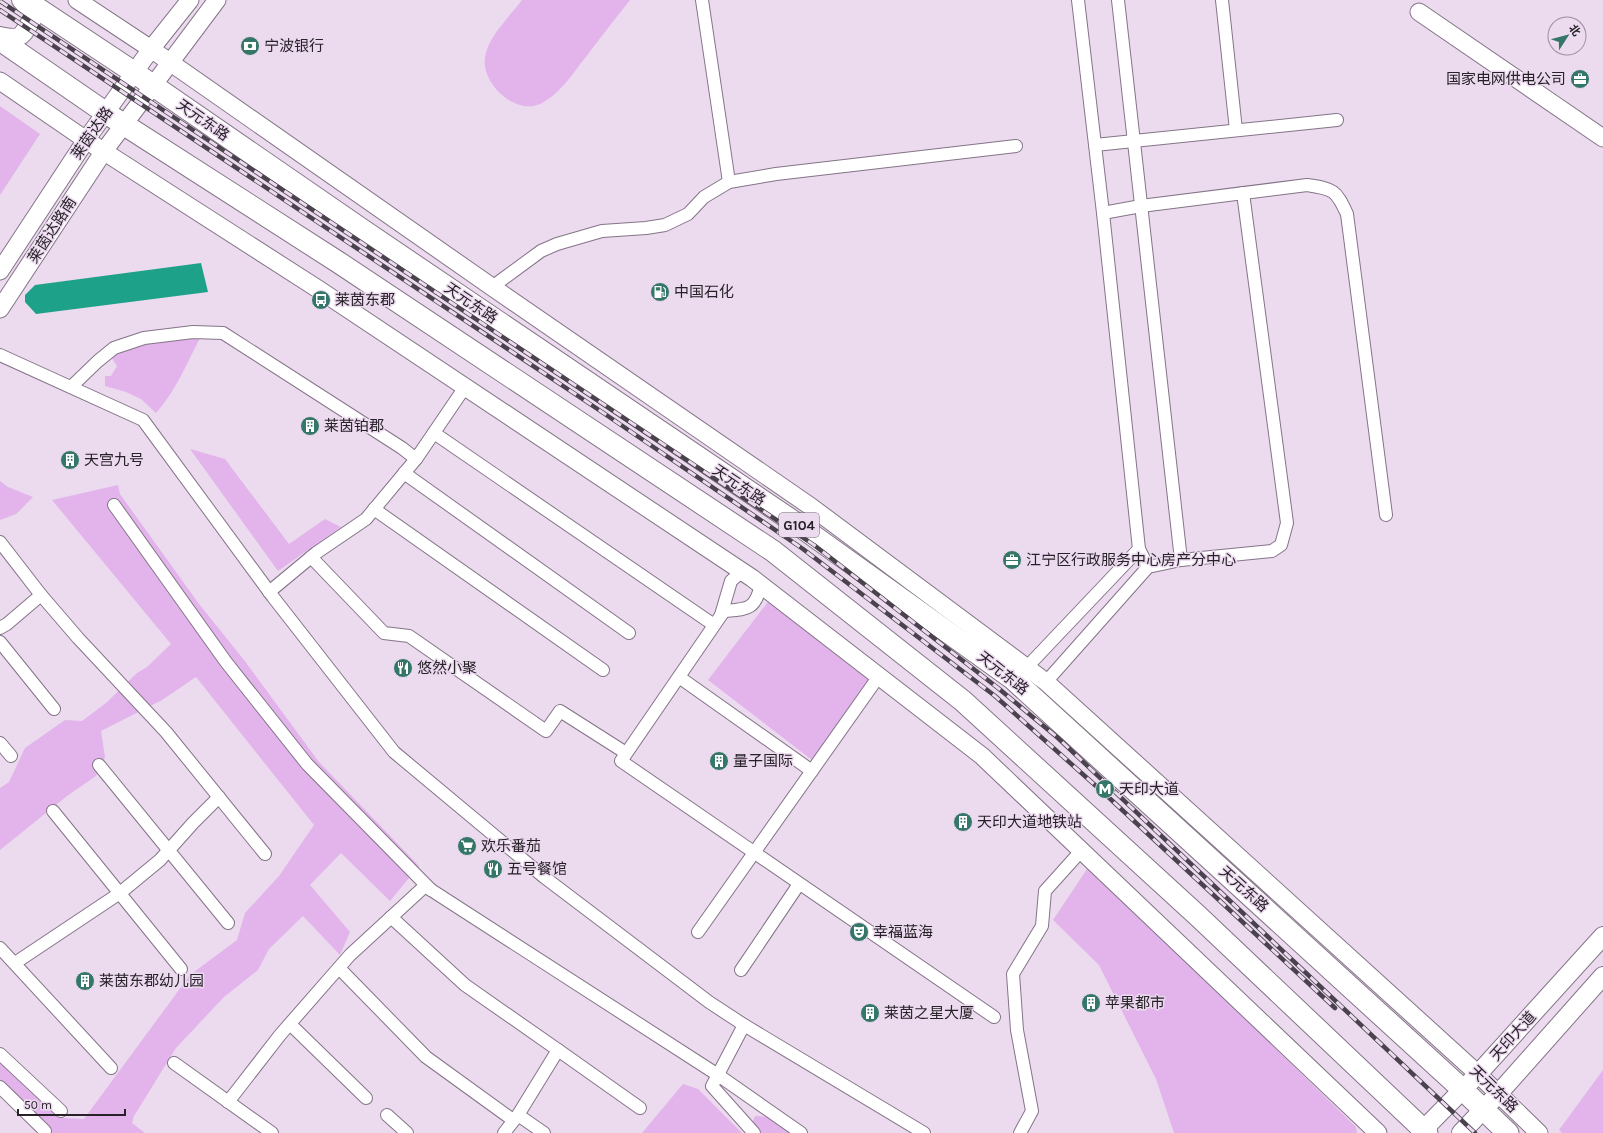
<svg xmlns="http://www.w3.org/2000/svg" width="1603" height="1133" font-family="Karla,'Noto Sans SC',sans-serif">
<rect width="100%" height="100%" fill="#ecdaef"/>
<!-- green -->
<g fill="#e2b4eb">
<path d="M522 0H630C615 19 600 38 585 58 572 74 561 93 542 103 517 117 481 84 485 58 487 38 510 16 522 0Z"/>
<polygon points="0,106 40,134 0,195"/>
<path d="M200 338C187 363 175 392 156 413L141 399 126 392 105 386V376H111L117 366 110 355 153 342Z"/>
<polygon points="190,449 225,459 289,544 325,519 341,527 278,571"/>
<polygon points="0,481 8,487 33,497 16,514 0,520"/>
<polygon points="118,485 120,494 199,604 244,660 319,762 419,866 390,901 341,853 310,885 350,932 340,955 303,916 269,949 258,970 224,997 176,1048 134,1116 132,1123 145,1133 49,1133 0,1083 0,1058 64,1118 84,1119 190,975 237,940 245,913 279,876 314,825 196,677 162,700 101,731 105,757 96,776 67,796 0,850 0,788 9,782 25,748 65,720 82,721 106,703 137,673 147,667 171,644 52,500"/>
<polygon points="771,598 875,677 812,760 708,680"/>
<polygon points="1089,866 1356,1127 1357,1133 1174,1133 1156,1079 1099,965 1053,920"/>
<polygon points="1603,1070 1603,1133 1562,1133 1559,1130"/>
<polygon points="683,1084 698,1089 742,1133 642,1133"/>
<polygon points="755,1116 771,1117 799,1133 748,1133"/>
</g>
<!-- water -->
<polygon fill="#1da189" points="201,263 208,292 36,314 25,302 25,295 35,285"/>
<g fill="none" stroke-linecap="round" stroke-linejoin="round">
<defs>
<g id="street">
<polyline points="702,0 729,182"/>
<polyline points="1078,0 1103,213 1139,549 1148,567"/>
<polyline points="1118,0 1181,560"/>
<polyline points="1222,0 1236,130"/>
<polyline points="1095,145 1337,120"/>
<path d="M1103 213 1141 206 1307 185C1334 189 1336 190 1347 214L1386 515"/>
<polyline points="492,287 541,251 557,244 602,231 646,228 665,225 688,214 704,197 729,182 776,174 1016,146"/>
<polyline points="0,355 143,420 273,597 394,752 544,877 709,1002 744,1025 924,1133"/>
<polyline points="71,387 98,361 114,348 144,338 193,332 223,333 402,448 416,459 465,387"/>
<polyline points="434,433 714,625"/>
<polyline points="404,473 629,633"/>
<polyline points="114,505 226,662 307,764 431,890"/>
<polyline points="374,509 603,670"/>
<polyline points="0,542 41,595"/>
<polyline points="311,557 384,633 409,636 546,731 560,711 626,753"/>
<path d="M761 585C755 610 748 609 724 611L621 761 994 1017"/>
<polyline points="269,592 316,553 366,519 416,459"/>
<polyline points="721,615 731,581 742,571"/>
<polyline points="0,628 7,624 41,595 78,638 166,732 265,854"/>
<polyline points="0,642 54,709"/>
<polyline points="1027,667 1139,549"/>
<polyline points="679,677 812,771"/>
<polyline points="1046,682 1148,567 1181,560 1272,551 1281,545 1287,523 1243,193"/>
<polyline points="0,743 11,756"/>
<polyline points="99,765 228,923"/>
<polyline points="53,811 181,969"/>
<polyline points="391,917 465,985 558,1050 518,1115 504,1133"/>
<polyline points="698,932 879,676"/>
<polyline points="0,948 111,1068"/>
<polyline points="15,963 120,893 160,860 193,823 219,797"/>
<polyline points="339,968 426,1057 513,1120"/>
<polyline points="741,970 799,884"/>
<polyline points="290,1024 366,1098"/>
<polyline points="744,1025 712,1086 754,1133"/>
<polyline points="558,1050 640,1108"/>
<polyline points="0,1054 61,1111"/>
<polyline points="174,1063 272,1133"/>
<polyline points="0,1087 45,1131"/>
<polyline points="228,1102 280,1035 350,955 425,886 718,1075 801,1133"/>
<polyline points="387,1115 407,1133"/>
<polyline points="518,1115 544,1133"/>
<polyline points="1020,1133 1032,1111 1017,1030 1013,974 1042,926 1045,891 1081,851"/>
</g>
<g id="secondary">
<polyline points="77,0 151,49 492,287 810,506 1046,682 1478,1074 1539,1133"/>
<polyline points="1419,12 1603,138"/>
<polyline points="0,81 86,140 318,289 752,578 982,756 1378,1133"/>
<polyline points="0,271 86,140 151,49 190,0"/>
<polyline points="0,309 104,151 217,0"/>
</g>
<g id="primary">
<path d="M0 36C23 41 21 36 33 18L31 11 21 0"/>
<polyline points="1420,1133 1478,1074 1603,936"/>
<polyline points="1461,1133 1499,1093 1603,976"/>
</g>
<g id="highway">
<polyline points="25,0 135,73 364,231 797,524 1013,679 1463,1090 1508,1133"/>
<polyline points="0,40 106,113 338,262 773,551 963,701 1198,916 1427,1133"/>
</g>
</defs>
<!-- street casing -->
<use href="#street" stroke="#847487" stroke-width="14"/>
<!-- secondary casing -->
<use href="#secondary" stroke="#847487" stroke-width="19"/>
<!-- primary casing -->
<use href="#primary" stroke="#847487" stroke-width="20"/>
<!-- highway casing -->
<use href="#highway" stroke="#847487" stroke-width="23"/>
<!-- street -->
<use href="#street" stroke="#fff" stroke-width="12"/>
<!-- secondary -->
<use href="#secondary" stroke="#fff" stroke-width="17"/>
<!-- primary -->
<use href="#primary" stroke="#fff" stroke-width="18"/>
<!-- highway -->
<use href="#highway" stroke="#fff" stroke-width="21"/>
<defs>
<g id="rail">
<polyline points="0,1 814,545 998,688 1058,738 1475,1133"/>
<polyline points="0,10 602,412 803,549 995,696 1105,794 1335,1008"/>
</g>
</defs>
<!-- rail casing -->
<use href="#rail" stroke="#4a424c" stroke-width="4.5"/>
<!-- rail -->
<use href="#rail" stroke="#ecdaef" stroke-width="3" stroke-dasharray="9" stroke-linecap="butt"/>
</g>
<!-- icons -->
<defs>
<symbol id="bank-disc" viewBox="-11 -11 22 22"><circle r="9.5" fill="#347667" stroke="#ecdaef"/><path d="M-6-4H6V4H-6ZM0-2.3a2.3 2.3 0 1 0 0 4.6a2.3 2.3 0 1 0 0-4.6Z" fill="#fff"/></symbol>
<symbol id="office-disc" viewBox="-11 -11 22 22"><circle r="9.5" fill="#347667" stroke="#ecdaef"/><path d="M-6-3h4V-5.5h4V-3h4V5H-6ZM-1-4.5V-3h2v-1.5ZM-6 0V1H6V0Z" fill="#fff"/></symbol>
<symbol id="fuel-disc" viewBox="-11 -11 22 22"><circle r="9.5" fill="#347667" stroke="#ecdaef"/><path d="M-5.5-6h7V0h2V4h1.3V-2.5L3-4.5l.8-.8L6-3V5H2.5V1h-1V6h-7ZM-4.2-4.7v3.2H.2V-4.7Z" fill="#fff"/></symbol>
<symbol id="bus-disc" viewBox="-11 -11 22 22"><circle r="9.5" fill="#347667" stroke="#ecdaef"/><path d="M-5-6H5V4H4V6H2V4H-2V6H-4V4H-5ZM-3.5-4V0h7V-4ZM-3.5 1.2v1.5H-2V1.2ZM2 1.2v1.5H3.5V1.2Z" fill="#fff"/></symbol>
<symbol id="building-disc" viewBox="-11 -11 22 22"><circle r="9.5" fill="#347667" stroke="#ecdaef"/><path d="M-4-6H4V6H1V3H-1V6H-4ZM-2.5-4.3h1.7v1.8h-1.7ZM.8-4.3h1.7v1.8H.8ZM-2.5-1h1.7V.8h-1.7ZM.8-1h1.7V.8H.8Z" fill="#fff"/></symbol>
<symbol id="restaurant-disc" viewBox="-11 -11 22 22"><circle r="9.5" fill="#347667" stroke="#ecdaef"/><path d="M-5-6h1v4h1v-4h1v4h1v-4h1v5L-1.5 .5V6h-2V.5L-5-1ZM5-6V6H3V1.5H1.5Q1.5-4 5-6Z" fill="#fff"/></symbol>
<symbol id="metro-disc" viewBox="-11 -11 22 22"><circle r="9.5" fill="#347667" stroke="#ecdaef"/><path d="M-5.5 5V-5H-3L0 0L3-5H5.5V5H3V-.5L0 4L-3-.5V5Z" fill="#fff"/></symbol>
<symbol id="supermarket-disc" viewBox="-11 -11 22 22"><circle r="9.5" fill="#347667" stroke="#ecdaef"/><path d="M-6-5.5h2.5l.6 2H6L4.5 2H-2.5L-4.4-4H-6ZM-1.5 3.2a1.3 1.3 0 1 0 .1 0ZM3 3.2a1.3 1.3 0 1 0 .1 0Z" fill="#fff"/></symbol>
<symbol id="theatre-disc" viewBox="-11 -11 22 22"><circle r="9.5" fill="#347667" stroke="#ecdaef"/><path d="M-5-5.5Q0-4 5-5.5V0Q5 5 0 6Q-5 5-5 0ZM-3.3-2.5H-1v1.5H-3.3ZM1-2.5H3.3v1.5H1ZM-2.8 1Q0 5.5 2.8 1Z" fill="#fff"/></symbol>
</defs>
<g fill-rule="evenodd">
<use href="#bank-disc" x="239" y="35" width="22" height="22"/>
<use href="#office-disc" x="1569" y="68" width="22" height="22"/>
<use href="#fuel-disc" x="649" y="281" width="22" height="22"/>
<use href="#bus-disc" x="310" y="289" width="22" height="22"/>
<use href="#building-disc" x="299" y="415" width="22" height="22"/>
<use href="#building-disc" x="59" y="449" width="22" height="22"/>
<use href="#office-disc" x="1001" y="549" width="22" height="22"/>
<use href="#restaurant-disc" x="392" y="657" width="22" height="22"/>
<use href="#building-disc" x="708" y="750" width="22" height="22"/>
<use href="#metro-disc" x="1094" y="778" width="22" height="22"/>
<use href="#building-disc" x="952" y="811" width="22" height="22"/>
<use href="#supermarket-disc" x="456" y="835" width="22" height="22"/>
<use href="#restaurant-disc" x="482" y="858" width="22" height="22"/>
<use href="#theatre-disc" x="848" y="921" width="22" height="22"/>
<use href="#building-disc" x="74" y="970" width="22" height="22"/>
<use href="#building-disc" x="1080" y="992" width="22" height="22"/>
<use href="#building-disc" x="859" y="1002" width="22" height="22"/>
</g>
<g text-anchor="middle" stroke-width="3" stroke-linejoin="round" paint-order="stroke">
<!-- shield labels -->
<rect fill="#ecdaef" stroke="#625864" stroke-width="1" x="779" y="513" width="40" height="24" rx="3"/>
<g font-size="14" font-weight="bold" fill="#272128">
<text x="799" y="530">G104</text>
</g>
<!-- poi labels -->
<g font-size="15" fill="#272128" stroke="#ecdaef" text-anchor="start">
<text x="264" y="51">宁波银行</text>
<text x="1566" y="84" text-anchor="end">国家电网供电公司</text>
<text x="674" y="297">中国石化</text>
<text x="335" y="305">莱茵东郡</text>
<text x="324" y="431">莱茵铂郡</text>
<text x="84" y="465">天宫九号</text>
<text x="1026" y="565">江宁区行政服务中心房产分中心</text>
<text x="417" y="673">悠然小聚</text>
<text x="733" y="766">量子国际</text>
<text x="1119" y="794">天印大道</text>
<text x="977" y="827">天印大道地铁站</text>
<text x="481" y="851">欢乐番茄</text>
<text x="507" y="874">五号餐馆</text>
<text x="873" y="937">幸福蓝海</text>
<text x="99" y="986">莱茵东郡幼儿园</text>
<text x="1105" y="1008">苹果都市</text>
<text x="884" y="1018">莱茵之星大厦</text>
</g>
<!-- street labels -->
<g font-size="15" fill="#272128" stroke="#ecdaef">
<text transform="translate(203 120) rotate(35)" y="5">天元东路</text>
<text transform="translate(92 133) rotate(-55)" y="5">莱茵达路</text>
<text transform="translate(52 230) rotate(-57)" y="5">莱茵达路南</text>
<text transform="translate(471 303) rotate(34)" y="5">天元东路</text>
<text transform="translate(739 485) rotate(34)" y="5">天元东路</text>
<text transform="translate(1003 673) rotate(38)" y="5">天元东路</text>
<text transform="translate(1244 889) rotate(42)" y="5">天元东路</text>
<text transform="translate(1513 1036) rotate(-48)" y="5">天印大道</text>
<text transform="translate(1494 1089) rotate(44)" y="5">天元东路</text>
</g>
</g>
<!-- north arrow -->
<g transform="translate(1567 36) rotate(54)"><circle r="19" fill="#ecdaef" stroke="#9d909f"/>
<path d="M0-3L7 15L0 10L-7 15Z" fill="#347667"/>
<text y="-6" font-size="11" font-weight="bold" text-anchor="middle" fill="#272128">北</text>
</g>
<!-- scale -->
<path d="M18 1109v6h107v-6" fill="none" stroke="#272128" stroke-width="2"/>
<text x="24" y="1109" font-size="12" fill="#272128" stroke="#ecdaef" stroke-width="3" paint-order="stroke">50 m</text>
</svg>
